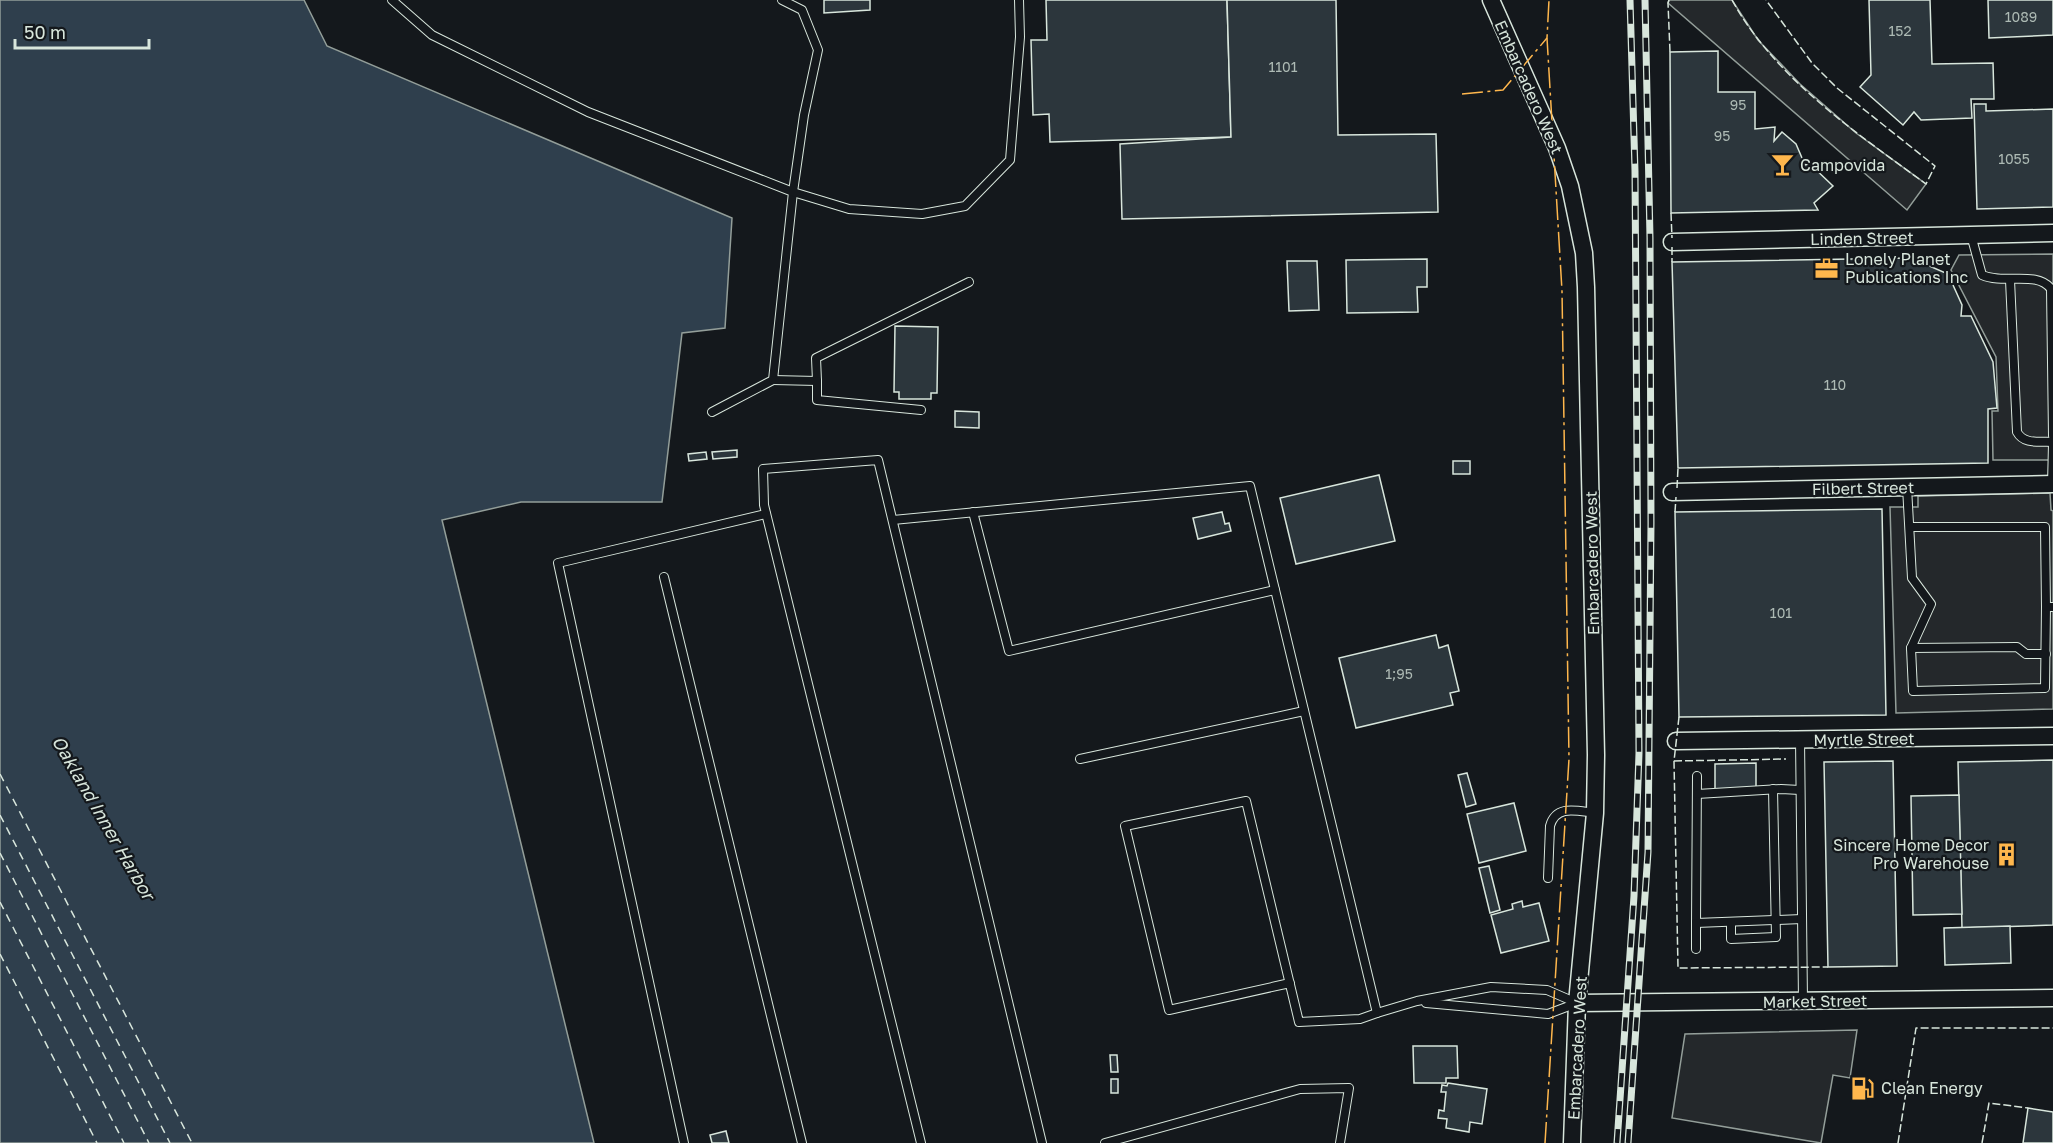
<svg xmlns="http://www.w3.org/2000/svg" width="2053" height="1143" font-family="'Golos Text',sans-serif">
<rect width="100%" height="100%" fill="#14181c"/>
<!-- parking -->
<g fill="#24282b" stroke="#939e99" stroke-width="1.5">
<polygon points="1669,0 1732,0 1758,40 1800,84 1856,133 1926,184 1907,210 1668,3"/>
<polygon points="2053,254 2053,460 1993,460 1992,411 1998,411 1996,357 1951,270 1959,255"/>
<polygon points="2050,493 2051,510 2053,511 2053,709 1896,713 1890,507 1918,507 1918,496"/>
<polygon points="1857,1030 1850,1078 1833,1075 1821,1143 1672,1118 1685,1034"/>
</g>
<!-- water -->
<polygon fill="#2f3f4d" stroke="#939e99" stroke-width="1.5" points="0,0 304,0 327,46 732,218 725,328 682,333 662,502 521,502 442,520 594,1143 0,1143"/>
<g fill="none" stroke-linecap="round" stroke-linejoin="round">
<!-- ferry -->
<g stroke="#d8e6dc" stroke-width="1.5" stroke-dasharray="8 6" stroke-linecap="butt">
<polyline points="0,774 192,1143"/>
<polyline points="0,815 170,1143"/>
<polyline points="0,853 149,1143"/>
<polyline points="0,902 124,1143"/>
<polyline points="0,954 97,1143"/>
</g>
</g>
<!-- building -->
<g fill="#2c363c" stroke="#d8e6dc" stroke-width="1.5">
<polygon points="824,0 870,0 870,10 824,13"/>
<polygon points="1046,0 1227,0 1231,137 1050,142 1049,114 1033,115 1031,40 1047,40"/>
<polygon points="1227,0 1336,0 1338,135 1436,134 1438,212 1122,219 1120,144 1231,137"/>
<polygon points="1869,0 1930,0 1932,64 1993,63 1994,99 1971,99 1972,118 1921,120 1914,112 1903,125 1860,87 1871,75"/>
<polygon points="1988,0 2053,0 2053,35 1989,38"/>
<polygon points="1718,51 1718,92 1755,92 1755,129 1775,127 1774,141 1782,132 1796,144 1805,165 1810,164 1833,186 1814,203 1818,210 1671,213 1670,52"/>
<polygon points="1974,104 1986,104 1986,111 2053,109 2053,207 1977,209"/>
<polygon points="1911,258 1948,274 1962,305 1961,316 1971,316 1993,362 1997,408 1988,409 1988,463 1678,468 1672,262"/>
<polygon points="1427,259 1427,287 1417,287 1418,312 1347,313 1346,260"/>
<polygon points="1287,261 1317,261 1319,310 1289,311"/>
<polygon points="895,326 938,327 937,393 931,393 931,399 899,399 899,392 894,392"/>
<polygon points="955,411 979,412 979,428 955,427"/>
<polygon points="737,450 737,457 713,459 712,452"/>
<polygon points="706,452 707,459 689,461 688,454"/>
<rect x="1453" y="461" width="17" height="13"/>
<polygon points="1379,475 1395,541 1296,564 1280,498"/>
<polygon points="1882,509 1886,715 1679,717 1675,512"/>
<polygon points="1222,512 1225,524 1229,523 1231,531 1198,539 1193,518"/>
<polygon points="1436,635 1439,648 1448,645 1459,691 1450,693 1453,705 1356,728 1339,658"/>
<polygon points="2053,760 2053,925 1962,928 1958,762"/>
<polygon points="1893,761 1897,966 1828,967 1824,762"/>
<polygon points="1756,763 1756,789 1715,790 1715,764"/>
<polygon points="1467,773 1476,804 1466,807 1458,775"/>
<polygon points="1959,795 1962,914 1913,915 1911,796"/>
<polygon points="1514,803 1526,851 1479,863 1467,814"/>
<polygon points="1489,866 1500,910 1490,913 1479,868"/>
<polygon points="1522,901 1523,907 1539,903 1549,941 1501,953 1491,915 1513,909 1512,904"/>
<polygon points="2010,926 2011,963 1945,965 1944,928"/>
<polygon points="1413,1046 1457,1046 1458,1078 1446,1078 1446,1083 1414,1083"/>
<polygon points="1110,1055 1117,1055 1118,1072 1111,1072"/>
<rect x="1111" y="1079" width="7" height="14"/>
<polygon points="1448,1083 1487,1089 1482,1124 1470,1122 1469,1132 1446,1128 1447,1119 1438,1118 1439,1110 1444,1111 1446,1092 1441,1092 1442,1085 1447,1086"/>
<polygon points="2028,1108 2053,1112 2053,1143 2023,1143"/>
<polygon points="726,1131 729,1143 712,1143 710,1135"/>
</g>
<g fill="none" stroke-linecap="round" stroke-linejoin="round">
<defs>
<g id="lane">
<polyline points="392,0 432,35 588,112 793,192 773,380 712,412"/>
<polyline points="782,0 802,10 818,50 804,115 793,192 849,209 922,214 965,206 1010,160 1020,37 1019,0"/>
<path d="M1971 235 1982 275C2004 285 2037 270 2051 289L2053 436"/>
<path d="M2010 280 2017 432C2024 445 2040 441 2053 442"/>
<polyline points="773,380 817,381 816,358 969,282"/>
<polyline points="817,381 817,400 921,410"/>
<polyline points="2052,484 2053,444"/>
<polyline points="1907,487 1912,578 1931,604 1911,648 1913,691 2045,688 2046,607"/>
<polyline points="973,512 1009,651 1275,590"/>
<polyline points="893,520 1250,486 1377,1013 1417,1001 1491,987 1547,990 1577,1003"/>
<polyline points="1910,527 2045,527 2046,607 2053,607"/>
<polyline points="664,577 802,1143"/>
<polyline points="1911,648 2017,647 2026,654 2046,654"/>
<polyline points="1800,739 1803,1001"/>
<polyline points="1080,759 1304,711"/>
<polyline points="1697,776 1696,923 1802,919"/>
<polyline points="1697,794 1781,789 1800,790"/>
<path d="M1548 878 1550 826C1556 804 1577 811 1595 813"/>
<polyline points="1731,922 1731,939 1776,937 1773,789"/>
<polyline points="1696,949 1696,923"/>
<polyline points="1290,983 1169,1010 1125,826 1246,801 1299,1022 1360,1019 1377,1013"/>
<polyline points="1426,1003 1548,1014 1577,1003"/>
<polyline points="684,1143 558,563 766,514"/>
<polyline points="921,1143 764,505 763,469 878,460 1042,1143"/>
<polyline points="1105,1143 1300,1089 1349,1088 1340,1143"/>
</g>
<g id="street">
<polyline points="1491,0 1557,148 1570,186 1584,253 1586,287 1596,755 1595,813 1577,1003 1572,1143"/>
<polyline points="1672,242 2053,233"/>
<polyline points="1672,492 2053,484"/>
<polyline points="1676,741 2053,736"/>
<polyline points="1577,1003 2053,998"/>
</g>
</defs>
<!-- lane casing -->
<use href="#lane" stroke="#d8e6dc" stroke-width="10"/>
<!-- street casing -->
<use href="#street" stroke="#d8e6dc" stroke-width="19"/>
<!-- lane -->
<use href="#lane" stroke="#14181c" stroke-width="8"/>
<!-- street -->
<use href="#street" stroke="#14181c" stroke-width="16"/>
<defs>
<g id="rail">
<polyline points="1617,1143 1634,896 1639,753 1635,171 1630,0"/>
<polyline points="1628,1143 1648,852 1651,523 1650,238 1645,0"/>
</g>
</defs>
<!-- rail casing -->
<use href="#rail" stroke="#d8e6dc" stroke-width="7"/>
<!-- rail -->
<use href="#rail" stroke="#14181c" stroke-width="4.5" stroke-dasharray="14" stroke-linecap="butt"/>
<!-- fence -->
<g stroke="#d8e6dc" stroke-width="1.5" stroke-dasharray="8 3" stroke-linecap="butt">
<polyline points="1669,0 1668,3 1670,52"/>
<path d="M1732 0C1775 78 1855 132 1926 184L1935 166 1837 88 1812 63 1766 0"/>
<polyline points="1671,213 1672,238"/>
<polyline points="1672,247 1672,262"/>
<polyline points="1677,488 1678,468"/>
<polyline points="1675,512 1676,497"/>
<polyline points="1679,717 1674,761 1678,968 1828,967"/>
<polyline points="1674,761 1786,759"/>
<polyline points="1898,1143 1916,1028 2053,1028"/>
<polyline points="1982,1143 1989,1103 2028,1108"/>
</g>
<!-- power -->
<g stroke="#ffb74d" stroke-width="1.5" stroke-dasharray="21 4.5 3 4.5" stroke-linecap="butt">
<polyline points="1462,94 1503,90 1547,38"/>
<polyline points="1545,1143 1569,759 1562,291 1547,38 1549,0"/>
</g>
</g>
<!-- icons -->
<defs>
<symbol id="bar-bare" viewBox="-9 -9 18 18"><path d="M-6-5H6L.8 .8V4.5H3.5V6h-7V4.5H-.8V.8Z" fill="#ffb74d" stroke="#14181c" stroke-width="2.5" paint-order="stroke"/></symbol>
<symbol id="office-bare" viewBox="-9 -9 18 18"><path d="M-6-3h4V-5.5h4V-3h4V5H-6ZM-1-4.5V-3h2v-1.5ZM-6 0V1H6V0Z" fill="#ffb74d" stroke="#14181c" stroke-width="2.5" paint-order="stroke"/></symbol>
<symbol id="building-bare" viewBox="-9 -9 18 18"><path d="M-4-6H4V6H1V3H-1V6H-4ZM-2.5-4.3h1.7v1.8h-1.7ZM.8-4.3h1.7v1.8H.8ZM-2.5-1h1.7V.8h-1.7ZM.8-1h1.7V.8H.8Z" fill="#ffb74d" stroke="#14181c" stroke-width="2.5" paint-order="stroke"/></symbol>
<symbol id="fuel-bare" viewBox="-9 -9 18 18"><path d="M-5.5-6h7V0h2V4h1.3V-2.5L3-4.5l.8-.8L6-3V5H2.5V1h-1V6h-7ZM-4.2-4.7v3.2H.2V-4.7Z" fill="#ffb74d" stroke="#14181c" stroke-width="2.5" paint-order="stroke"/></symbol>
</defs>
<g fill-rule="evenodd">
<use href="#bar-bare" x="1766" y="148" width="33" height="33"/>
<use href="#office-bare" x="1810" y="252" width="33" height="33"/>
<use href="#building-bare" x="1990" y="838" width="33" height="33"/>
<use href="#fuel-bare" x="1846" y="1072" width="33" height="33"/>
</g>
<g text-anchor="middle" stroke-width="4.5" stroke-linejoin="round" paint-order="stroke">
<!-- number labels -->
<g font-size="14" fill="#adbab4">
<text x="2021" y="22">1089</text>
<text x="1900" y="36">152</text>
<text x="1283" y="72">1101</text>
<text x="1738" y="110">95</text>
<text x="1722" y="141">95</text>
<text x="2014" y="164">1055</text>
<text x="1835" y="390">110</text>
<text x="1781" y="618">101</text>
<text x="1399" y="679">1;95</text>
</g>
<!-- street labels -->
<g font-size="16" fill="#d8e6dc" stroke="#14181c">
<text transform="translate(1529 87) rotate(66)" y="6">Embarcadero West</text>
<text transform="translate(1862 238) rotate(-1)" y="6">Linden Street</text>
<text transform="translate(1863 488) rotate(-1)" y="6">Filbert Street</text>
<text transform="translate(1592 563) rotate(-91)" y="6">Embarcadero West</text>
<text transform="translate(1864 739) rotate(-1)" y="6">Myrtle Street</text>
<text transform="translate(1815 1001) rotate(-1)" y="6">Market Street</text>
<text transform="translate(1577 1048) rotate(-87)" y="6">Embarcadero West</text>
</g>
<!-- poi labels -->
<g font-size="16" fill="#d8e6dc" stroke="#14181c" text-anchor="start">
<text x="1800" y="171">Campovida</text>
<text x="1845" y="265">Lonely Planet<tspan x="1845" dy="18">Publications Inc</tspan></text>
<text x="1989" y="851" text-anchor="end">Sincere Home Decor<tspan x="1989" dy="18">Pro Warehouse</tspan></text>
<text x="1881" y="1094">Clean Energy</text>
</g>
<!-- water labels -->
<g font-size="18" font-style="italic" fill="#d8e6dc" stroke="#14181c">
<text transform="translate(103 818) rotate(60)" y="6">Oakland Inner Harbor</text>
</g>
</g>
<!-- scale -->
<path d="M15 39v9h134v-9" fill="none" stroke="#d8e6dc" stroke-width="3"/>
<text x="24" y="39" font-size="18" fill="#d8e6dc" stroke="#14181c" stroke-width="4.5" paint-order="stroke">50 m</text>
</svg>
